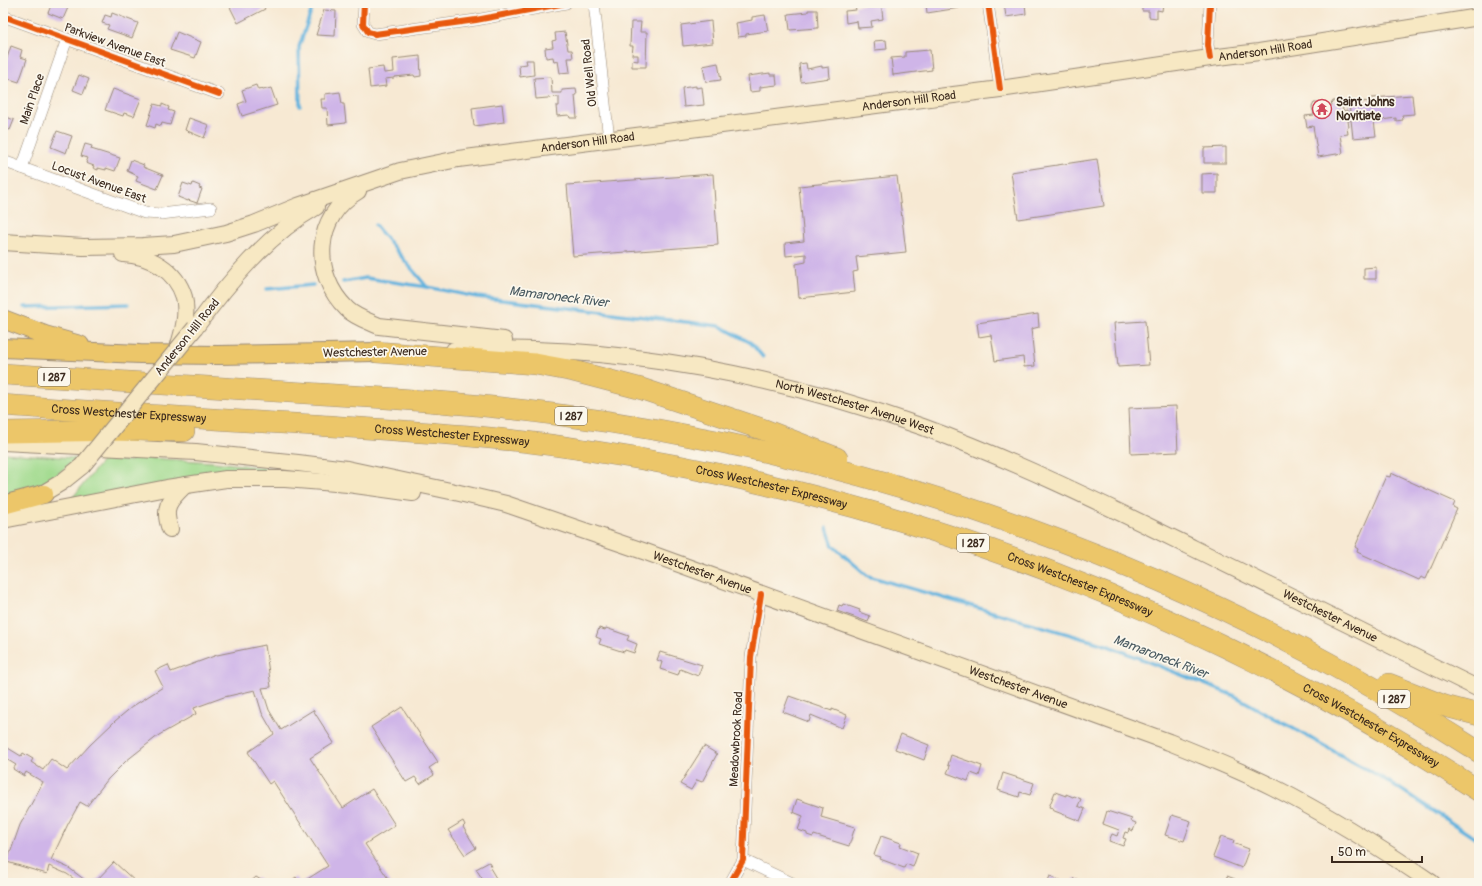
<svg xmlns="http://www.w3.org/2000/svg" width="1482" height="886" font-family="Pangolin,sans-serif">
<rect width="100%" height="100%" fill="#fbf7ec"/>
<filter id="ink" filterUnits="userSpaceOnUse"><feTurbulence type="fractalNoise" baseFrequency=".025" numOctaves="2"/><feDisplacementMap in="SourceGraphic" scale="8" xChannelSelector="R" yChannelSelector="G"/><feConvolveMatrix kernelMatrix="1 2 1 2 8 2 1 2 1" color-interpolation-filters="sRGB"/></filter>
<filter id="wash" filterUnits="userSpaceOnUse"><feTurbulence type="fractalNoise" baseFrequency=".012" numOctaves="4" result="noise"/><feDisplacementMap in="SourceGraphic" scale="16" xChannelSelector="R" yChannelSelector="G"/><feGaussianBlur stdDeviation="0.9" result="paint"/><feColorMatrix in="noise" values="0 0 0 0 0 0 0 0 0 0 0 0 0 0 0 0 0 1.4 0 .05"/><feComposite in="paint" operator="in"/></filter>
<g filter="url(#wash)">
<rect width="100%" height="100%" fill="#f7e9d3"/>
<!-- green -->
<g fill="#a0da8d" stroke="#6e8256">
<polygon points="3,453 74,458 76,459 53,478 26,491 3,499"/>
<polygon points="132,457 213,462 288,470 287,474 69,502 103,460 132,461"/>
</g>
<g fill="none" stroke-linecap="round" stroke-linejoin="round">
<!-- stream -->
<g stroke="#64b3de" stroke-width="3.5">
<polyline points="300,106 299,47 314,3"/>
<polyline points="375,225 427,287"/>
<polyline points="343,282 366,278 427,287 477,297 720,326 751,343 763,357"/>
<polyline points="267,289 313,285"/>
<polyline points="25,307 128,304"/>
<polyline points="827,528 833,546 868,576 1106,645 1235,696 1391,783 1479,841"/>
</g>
</g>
<g id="blocks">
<!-- building -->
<g fill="#cfb5e8">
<polygon points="52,3 70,3 63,19 48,13"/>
<polygon points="238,3 262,3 265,9 238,23 230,7"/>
<polygon points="873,3 881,3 883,19 871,21 872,27 858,28 857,21 846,23 845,11 856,10 855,6"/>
<polygon points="926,3 958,3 959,8 927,13"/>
<polygon points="1004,3 1025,3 1026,14 1006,17"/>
<polygon points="1142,3 1163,3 1162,11 1157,10 1157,18 1149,17 1149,11 1142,11"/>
<polygon points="324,10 336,11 335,36 316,35"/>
<polygon points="808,10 817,10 818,28 790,30 788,14 808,12"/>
<polygon points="112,13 138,23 132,38 107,29 109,25 102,23 105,15 111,17"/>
<polygon points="765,15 768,31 746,34 746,36 738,37 736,23 752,20 752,17"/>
<polygon points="711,21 713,43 683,46 681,25"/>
<polygon points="631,22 641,22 640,32 647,32 646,67 632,67 632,60 638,61 638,55 632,55 633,46 630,46"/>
<polygon points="177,32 201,42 195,58 170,50"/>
<polygon points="565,32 568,50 572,50 573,58 568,58 570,72 560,73 558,61 554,62 553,57 546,58 545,48 553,47 552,41 556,40 555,33"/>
<polygon points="886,40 887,49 875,50 874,41"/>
<polygon points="11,46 22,50 20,57 27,59 19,82 3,77 3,70"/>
<polygon points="930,50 932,70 893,75 891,58 905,57 905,52"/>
<polygon points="420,56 421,76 415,77 414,75 394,77 394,78 385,79 386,86 370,88 368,69 383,67 384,73 394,72 393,59"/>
<polygon points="526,60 533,60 534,75 520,77 519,65 527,64"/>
<polygon points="718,63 721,80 706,82 703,66"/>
<polygon points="806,63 807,69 822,66 822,68 829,67 830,78 801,82 799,64"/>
<polygon points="770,73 770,75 776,75 777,85 760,87 760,91 750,92 748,76"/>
<polygon points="79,75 89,79 83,94 73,90"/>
<polygon points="551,77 552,93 562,93 562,90 576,89 577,95 575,95 577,118 570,118 569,115 557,116 556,106 559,106 559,97 536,99 534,78"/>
<polygon points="256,85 258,90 262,89 263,90 271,88 277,105 242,116 238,104 246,101 242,90"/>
<polygon points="696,86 696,88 702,87 704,105 684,107 682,88"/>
<polygon points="113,89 141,99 134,116 124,113 123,116 105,110"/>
<polygon points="340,92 342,104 344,104 346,123 328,125 327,108 322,108 321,99 325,99 325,94"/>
<polygon points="1412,95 1414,114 1402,115 1403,120 1396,121 1396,118 1374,121 1376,136 1353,138 1351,120 1348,121 1349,127 1347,127 1348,134 1340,135 1343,153 1318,157 1313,126 1307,127 1305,116 1314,115 1312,107 1314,103 1320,103 1323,106 1330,106 1333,101 1337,101 1342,103 1343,111 1347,110 1347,112 1350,112 1349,103 1372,101 1372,98"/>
<polygon points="154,104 162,106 162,104 169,107 168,110 174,112 170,125 162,123 161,126 156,124 155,128 147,125"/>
<polygon points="502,104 504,122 474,126 472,108"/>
<polygon points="4,116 14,120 10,130 5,128 3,133"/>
<polygon points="189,118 209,125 204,138 185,130"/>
<polygon points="57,131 72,136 66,153 51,147"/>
<polygon points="85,144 92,146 91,149 120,158 115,171 106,168 106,170 98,168 98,170 93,168 94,166 86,163 88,158 81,156"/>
<polygon points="1226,147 1226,163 1204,163 1204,148"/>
<polygon points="1097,159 1104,206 1018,219 1011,172"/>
<polygon points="131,160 144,165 143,167 163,175 157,189 136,181 138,176 127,171"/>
<polygon points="1217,173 1217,193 1202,193 1202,174"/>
<polygon points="713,174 718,245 573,256 567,185"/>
<polygon points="897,176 906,252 856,257 858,271 853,272 855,292 799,298 796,264 806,262 806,254 786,256 785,243 804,241 799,186"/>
<polygon points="183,183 192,186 193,183 200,186 199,188 202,189 197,203 188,200 188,201 178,197"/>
<polygon points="1376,267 1376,279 1364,279 1364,268"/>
<polygon points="1038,314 1039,327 1031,329 1035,366 1024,367 1023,357 995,361 991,335 979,337 977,323"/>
<polygon points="1145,321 1149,365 1118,367 1114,323"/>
<polygon points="1176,406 1178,452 1131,454 1129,408"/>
<polygon points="1391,473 1455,502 1453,507 1457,509 1426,579 1421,577 1419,580 1357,552 1358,549 1355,547 1386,476 1390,477"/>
<polygon points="843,604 860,610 859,612 870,616 868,622 837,611 839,605 842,606"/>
<polygon points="599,628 605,630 606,628 629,636 627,640 637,644 634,653 625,650 624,652 599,644 601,639 596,637"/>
<polygon points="265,645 271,687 262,688 269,710 281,730 313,710 334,743 310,758 343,808 372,789 395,825 365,844 391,883 301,883 328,866 273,781 269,784 248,752 274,734 262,713 255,690 224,697 194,708 196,714 159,735 126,761 108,779 87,806 80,802 68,824 51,860 69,868 89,883 80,883 67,874 49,866 47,874 7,862 20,825 43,782 26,772 24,776 13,769 16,765 3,757 3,745 21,756 23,753 33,759 31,762 43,770 51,759 67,770 90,745 115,721 133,706 163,687 155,671 168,665 171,672 217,655"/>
<polygon points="660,652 702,665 698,676 680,669 678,675 660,669 662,662 657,660"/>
<polygon points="789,696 832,711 832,709 847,715 842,728 811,715 809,722 783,712"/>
<polygon points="402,707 438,762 429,768 434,775 420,784 415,777 406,782 371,727"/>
<polygon points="901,734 929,745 924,760 895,749"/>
<polygon points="704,746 717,754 702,782 697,780 691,790 680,784"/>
<polygon points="951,755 982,766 979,776 971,773 968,781 947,773 950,766 948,765"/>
<polygon points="1003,773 1034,783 1030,795 1020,792 1019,797 998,790"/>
<polygon points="1055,792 1066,796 1066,794 1073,797 1074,796 1081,799 1078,806 1085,809 1080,821 1052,810 1053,808 1049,807"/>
<polygon points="797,799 823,808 821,817 855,827 849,846 814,835 813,837 807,835 807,833 798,830 803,816 793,812"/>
<polygon points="1107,811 1132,819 1131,821 1136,823 1133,831 1129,829 1128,833 1125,832 1123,838 1126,839 1123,846 1109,841 1112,834 1117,836 1119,830 1103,824"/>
<polygon points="1172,815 1191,821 1184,841 1165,835"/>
<polygon points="463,821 465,825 463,827 476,848 465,855 448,830"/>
<polygon points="881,836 901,843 900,846 918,853 913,867 906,864 904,868 880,859 881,857 874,855"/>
<polygon points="1221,836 1234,840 1233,843 1249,849 1242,868 1213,857"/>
<polygon points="114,862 137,883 94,883"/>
<polygon points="489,862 492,867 490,868 499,883 485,883 476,869"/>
<polygon points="1050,876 1067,883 1047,883"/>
<polygon points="1227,876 1235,879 1233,883 1225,883"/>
<polygon points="256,877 266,883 249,883"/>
<polygon points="296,877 300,883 294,883 292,880"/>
<polygon points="1074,878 1086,883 1072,883"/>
</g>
</g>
</g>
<g filter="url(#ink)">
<use href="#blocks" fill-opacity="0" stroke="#998a78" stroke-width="1"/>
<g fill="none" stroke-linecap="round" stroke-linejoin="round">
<defs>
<g id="street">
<polyline points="364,3 363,24 368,32 375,34 476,20 566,3"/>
<polyline points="594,3 609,140"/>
<polyline points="988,3 1000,89"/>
<polyline points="1210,3 1208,45 1210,58"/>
<polyline points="3,16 219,94"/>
<polyline points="3,161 145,213 161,214 211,208"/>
<polyline points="22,168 67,39"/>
<polyline points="743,860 792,883"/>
<polyline points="730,883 743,860 751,657 761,594"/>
</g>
<g id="secondary">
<path d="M358 191C314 216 311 274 347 309 355 317 368 321 379 326L504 340"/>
<path id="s1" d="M3 242 83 247 143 246 174 244 226 233 254 224 298 206 400 171 458 159 1000 89 1210 58 1259 52 1479 17"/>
<path d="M123 254C149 255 176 270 184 297 188 314 183 332 178 348"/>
<path d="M195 328C227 284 268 234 316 207"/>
<path id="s2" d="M454 350C613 344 773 374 923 427 1016 461 1105 505 1193 548 1288 595 1383 642 1479 689"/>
<path id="s3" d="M3 442 196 452 298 463 347 469 455 492 506 504 646 552 1169 742C1204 756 1239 770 1273 787 1328 815 1381 848 1432 883"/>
<polyline points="32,500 62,482 82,466"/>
<polyline points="3,520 167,488 226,479 285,479 348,484 413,493"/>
<path d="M170 529C162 506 170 500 185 485"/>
</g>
<g id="primary">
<polyline points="3,319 45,335 80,345"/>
<polyline points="3,348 140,354 218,355 376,352"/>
<polyline points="3,505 44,494"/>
</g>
<g id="highway">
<polyline points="376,352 535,364 573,371 642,389 765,430 837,458"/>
<path d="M3 374C104 381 205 387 305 393 388 398 471 403 553 414 882 456 1201 572 1479 752"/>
<path id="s4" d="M3 405C107 413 210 419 314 425 407 431 500 436 592 451 909 499 1212 615 1479 791"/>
<polyline points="3,432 127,430 184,431"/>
<polyline points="1389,684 1445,706 1479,715"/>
</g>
</defs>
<!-- street casing -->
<use href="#street" stroke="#998a78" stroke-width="12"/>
<!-- secondary casing -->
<use href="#secondary" stroke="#998a78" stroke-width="18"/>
<!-- primary casing -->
<use href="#primary" stroke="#998a78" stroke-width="20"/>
<!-- highway casing -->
<use href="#highway" stroke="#998a78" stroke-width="22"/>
<!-- street -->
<use href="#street" stroke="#fff" stroke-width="11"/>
<!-- secondary -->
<use href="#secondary" stroke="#f7e8c3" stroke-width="16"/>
<!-- primary -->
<use href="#primary" stroke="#ecc669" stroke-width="18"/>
<!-- highway -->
<use href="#highway" stroke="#ecc669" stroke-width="21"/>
<defs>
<polyline id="secondary-bridge" points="82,466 195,328"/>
</defs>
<!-- secondary-bridge casing -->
<use href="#secondary-bridge" stroke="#998a78" stroke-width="18" stroke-linecap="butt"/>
<!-- secondary-bridge -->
<use href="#secondary-bridge" stroke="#f7e8c3" stroke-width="16"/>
<defs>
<g id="cycleway">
<polyline points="364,3 363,24 368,32 375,34 476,20 566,3"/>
<polyline points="988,3 1000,89"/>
<polyline points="1210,3 1208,45 1210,58"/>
<polyline points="3,16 219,94"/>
<polyline points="730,883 743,860 751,657 761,594"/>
</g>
</defs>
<!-- cycleway casing -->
<use href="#cycleway" stroke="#fbf7ec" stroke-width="8"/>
<!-- cycleway -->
<use href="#cycleway" stroke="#e8590c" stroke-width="6"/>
</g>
</g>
<!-- icons -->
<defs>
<symbol id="temple-ring" viewBox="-11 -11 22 22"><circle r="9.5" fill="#fbf7ec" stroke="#d1495b" stroke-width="1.5"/><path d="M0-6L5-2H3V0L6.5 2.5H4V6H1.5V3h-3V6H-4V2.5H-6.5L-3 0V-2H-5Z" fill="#d1495b"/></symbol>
</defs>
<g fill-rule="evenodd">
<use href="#temple-ring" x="1311" y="98" width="22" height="22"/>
</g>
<g text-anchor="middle" stroke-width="3.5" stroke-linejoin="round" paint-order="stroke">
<!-- shield labels -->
<g fill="#fbf7ec" stroke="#75685c" stroke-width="1">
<rect x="38" y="368" width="32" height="18" rx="3"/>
<rect x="555" y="407" width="32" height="18" rx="3"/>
<rect x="957" y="534" width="32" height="18" rx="3"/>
<rect x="1378" y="690" width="32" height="18" rx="3"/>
</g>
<g font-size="11" font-weight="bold" fill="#3b2a1e">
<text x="54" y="381">I 287</text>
<text x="571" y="420">I 287</text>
<text x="973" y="547">I 287</text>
<text x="1394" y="703">I 287</text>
</g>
<!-- street labels -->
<g font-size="12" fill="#3b2a1e" stroke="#fbf7ec">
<text transform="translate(115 45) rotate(20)" y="4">Parkview Avenue East</text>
<text dy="4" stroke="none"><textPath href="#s1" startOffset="1283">Anderson Hill Road</textPath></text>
<text transform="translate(589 73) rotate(-96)" y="4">Old Well Road</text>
<text transform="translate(32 99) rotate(-71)" y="4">Main Place</text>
<text dy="4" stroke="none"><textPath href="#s1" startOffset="923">Anderson Hill Road</textPath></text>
<text dy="4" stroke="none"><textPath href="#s1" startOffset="599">Anderson Hill Road</textPath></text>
<text transform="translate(99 182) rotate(20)" y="4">Locust Avenue East</text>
<text transform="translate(187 337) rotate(-51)" y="4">Anderson Hill Road</text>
<text transform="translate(375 352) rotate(-1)" y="4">Westchester Avenue</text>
<text dy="4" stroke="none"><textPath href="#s2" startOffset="407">North Westchester Avenue West</textPath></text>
<text dy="4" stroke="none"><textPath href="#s4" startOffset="126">Cross Westchester Expressway</textPath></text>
<text dy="4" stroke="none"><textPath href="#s4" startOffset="450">Cross Westchester Expressway</textPath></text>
<text dy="4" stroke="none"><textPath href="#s4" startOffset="774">Cross Westchester Expressway</textPath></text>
<text dy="4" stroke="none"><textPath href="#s3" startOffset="716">Westchester Avenue</textPath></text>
<text dy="4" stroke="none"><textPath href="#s4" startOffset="1098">Cross Westchester Expressway</textPath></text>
<text dy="4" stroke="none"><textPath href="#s2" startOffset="927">Westchester Avenue</textPath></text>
<text dy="4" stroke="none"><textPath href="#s3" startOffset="1052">Westchester Avenue</textPath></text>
<text dy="4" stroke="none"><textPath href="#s4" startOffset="1422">Cross Westchester Expressway</textPath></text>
<text transform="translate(736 739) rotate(-87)" y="4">Meadowbrook Road</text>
</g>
<!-- poi labels -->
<g font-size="12" font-weight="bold" fill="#3b2a1e" stroke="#fbf7ec" text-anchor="start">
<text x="1336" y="106">Saint Johns<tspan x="1336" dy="14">Novitiate</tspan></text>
</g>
<!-- water labels -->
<g font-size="13" font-style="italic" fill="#495a61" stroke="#fbf7ec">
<text transform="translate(559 296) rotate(7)" y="5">Mamaroneck River</text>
<text transform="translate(1161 656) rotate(21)" y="5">Mamaroneck River</text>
</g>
</g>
<!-- margin -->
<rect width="1482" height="886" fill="none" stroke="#fbf7ec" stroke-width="16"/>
<!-- scale -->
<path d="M1332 856v6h90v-6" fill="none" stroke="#3b2a1e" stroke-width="2"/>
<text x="1338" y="856" font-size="12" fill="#3b2a1e" stroke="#fbf7ec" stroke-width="3" paint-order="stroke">50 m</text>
</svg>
